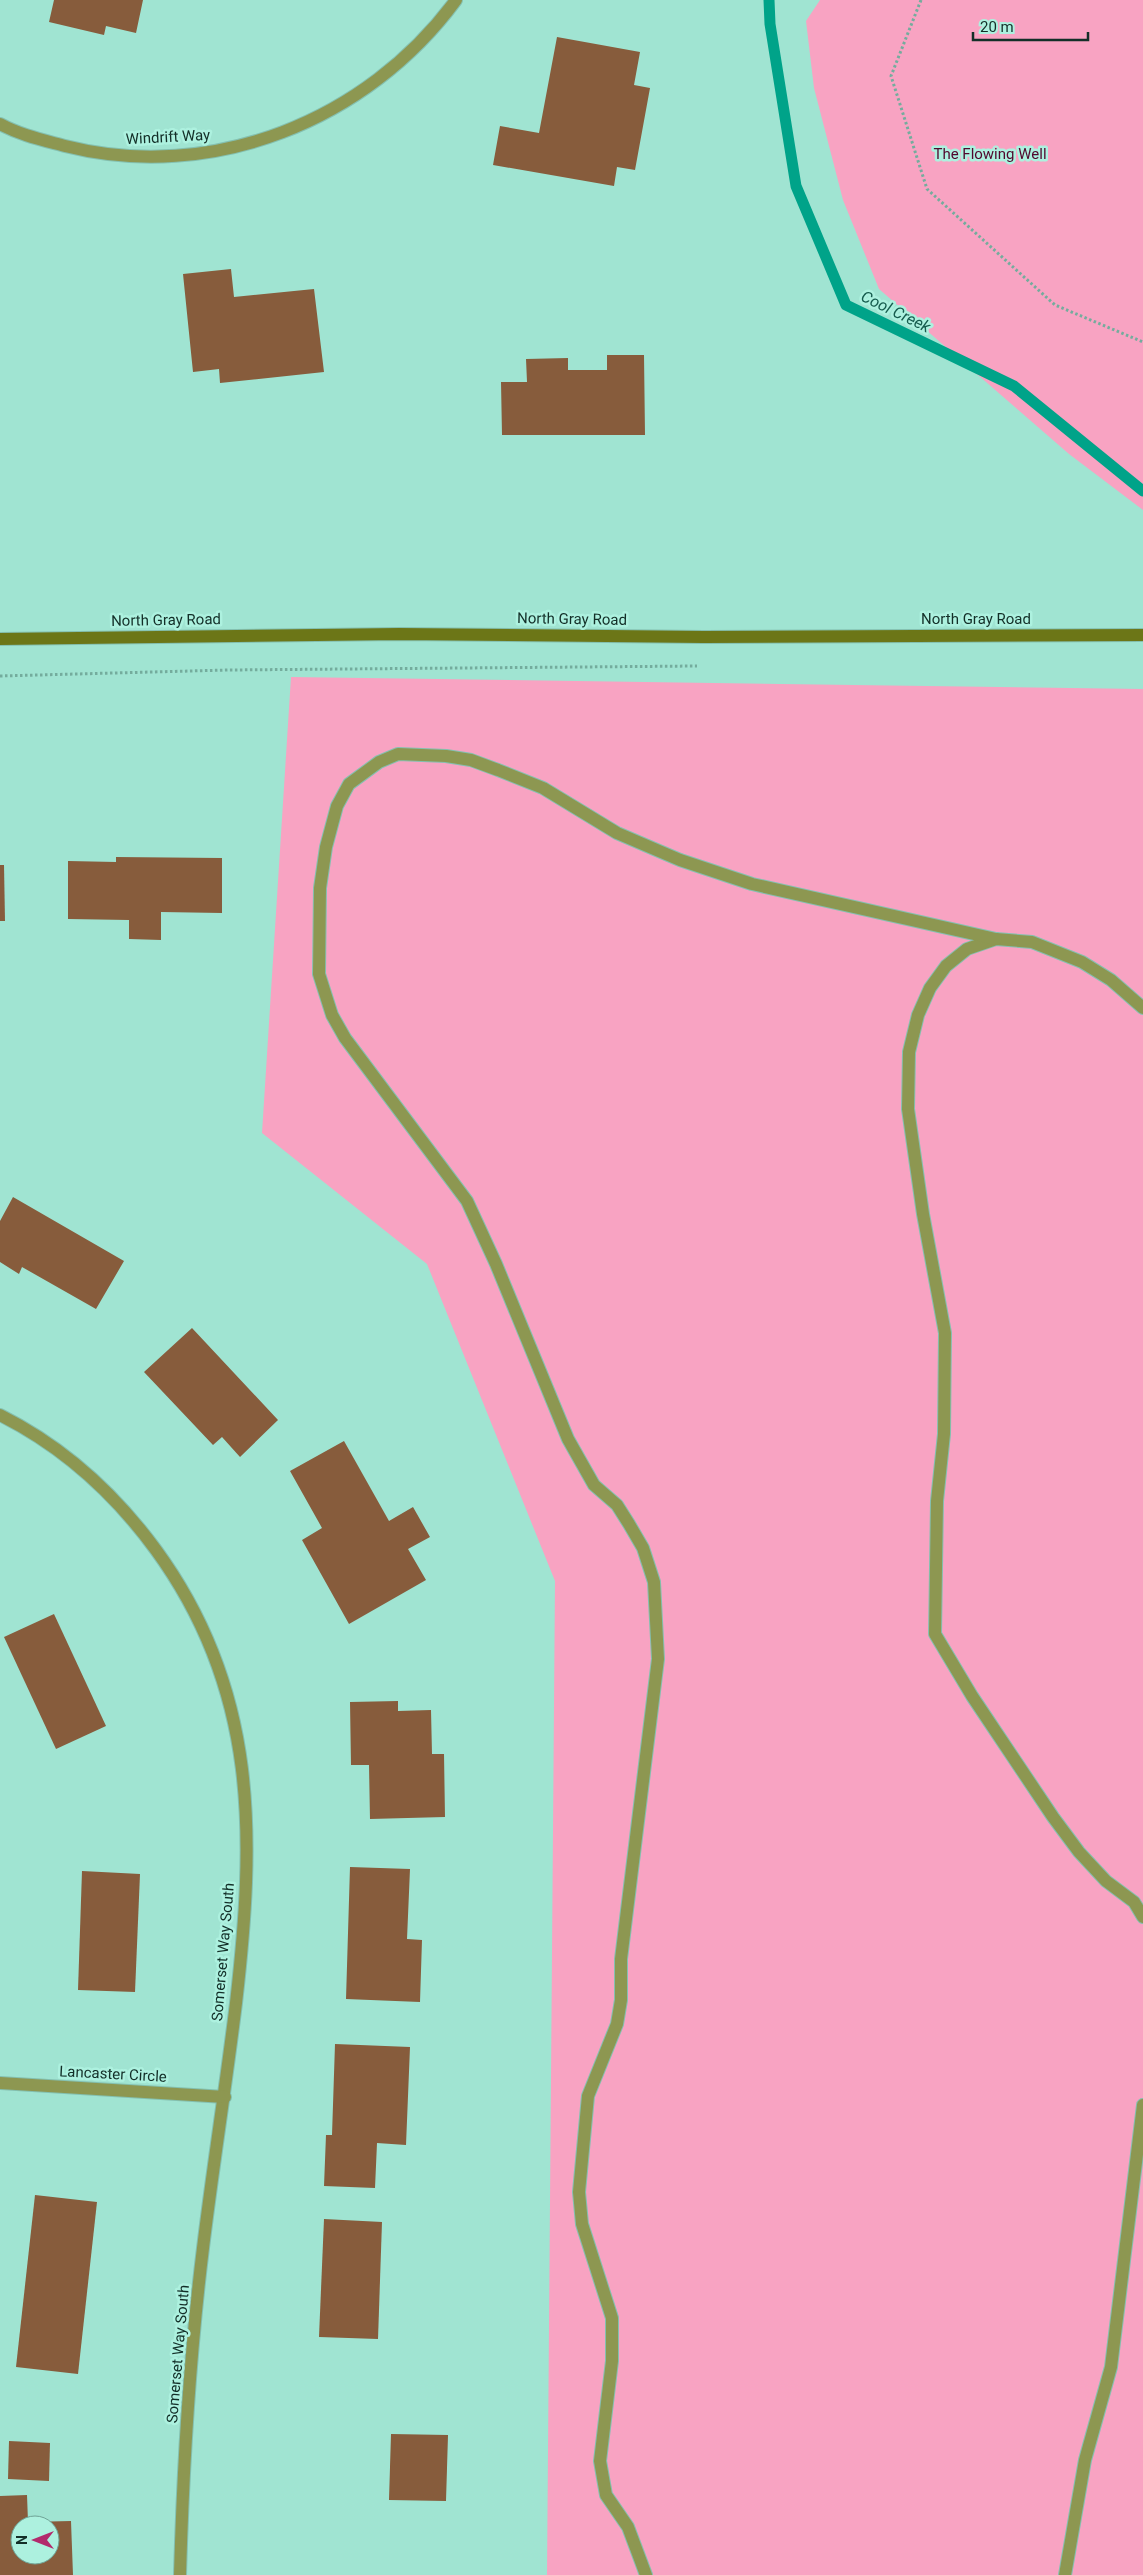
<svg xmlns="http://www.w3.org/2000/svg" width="1143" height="2575" font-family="Roboto,sans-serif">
<rect width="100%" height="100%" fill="#a0e4d2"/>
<!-- green -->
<g fill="#f8a3c2">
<polygon points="820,0 1143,0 1143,510 1069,454 879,289 843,200 814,88 806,21"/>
<polygon points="291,677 1143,689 1143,2575 547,2575 555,1581 427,1264 262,1133"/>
</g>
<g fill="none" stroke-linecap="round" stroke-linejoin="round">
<!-- stream -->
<polyline stroke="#00a389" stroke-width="11" points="769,0 770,24 796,186 846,305 1014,386 1143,491"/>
</g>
<!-- building -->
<g fill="#875c3c" fill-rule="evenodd">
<polygon points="54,0 143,0 136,33 106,26 104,35 49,22"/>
<polygon points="557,37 640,52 634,85 650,88 635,170 617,167 614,186 493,165 500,126 539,133"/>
<polygon points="231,269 234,297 314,289 324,372 220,383 219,369 193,372 183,274"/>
<polygon points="607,355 644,355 645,435 502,435 501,382 527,382 526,359 568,358 568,370 607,370"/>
<polygon points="116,857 222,858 222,913 161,912 161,940 129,939 129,920 68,919 68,861 116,862"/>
<polygon points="0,865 4,865 5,921 0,921"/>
<polygon points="13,1197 124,1261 96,1309 22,1267 19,1274 0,1262 0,1221"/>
<polygon points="192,1328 278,1420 240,1457 222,1437 213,1445 144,1372"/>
<polygon points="344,1441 389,1521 413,1507 430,1537 408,1549 426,1580 349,1624 302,1540 322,1528 290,1471"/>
<polygon points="54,1614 106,1726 56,1749 4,1637"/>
<polygon points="398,1701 398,1711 431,1710 432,1754 444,1754 445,1817 370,1819 369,1765 351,1765 350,1702"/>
<polygon points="350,1867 410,1869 407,1939 422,1940 420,2002 346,1999"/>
<polygon points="82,1871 140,1874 135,1992 78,1990"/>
<polygon points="335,2044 410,2047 406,2145 377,2143 375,2188 324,2186 326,2135 332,2135"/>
<polygon points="35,2195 97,2202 78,2374 16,2367"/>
<polygon points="324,2219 382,2222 378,2339 319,2337"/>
<polygon points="391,2434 448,2435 446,2501 389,2500"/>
<polygon points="9,2441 50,2443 49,2481 8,2479"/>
<path d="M27 2495 28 2522 71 2521 73 2575H0V2496ZM20 2525H50V2555H20Z"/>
</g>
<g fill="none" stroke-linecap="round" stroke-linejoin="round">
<defs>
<g id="lane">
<polyline points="1143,1008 1111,980 1082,962 1032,942 996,939 967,949 946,966 930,988 918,1015 909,1052 908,1109 923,1214 945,1333 944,1434 937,1501 935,1634 972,1696 1053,1817 1079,1852 1106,1881 1134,1902 1143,1917"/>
<polyline points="646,2575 628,2527 606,2495 600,2461 612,2361 612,2318 582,2224 579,2192 588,2096 617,2024 621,2000 621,1959 658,1659 654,1582 643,1548 629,1524 617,1505 594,1485 568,1439 496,1264 467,1201 345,1038 332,1015 319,974 320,888 326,847 337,806 349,784 379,762 398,754 446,756 471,760 498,770 543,788 617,833 680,860 752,884 996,939"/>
<polyline points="1065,2575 1085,2460 1111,2367 1143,2105"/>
</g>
<g id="street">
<path d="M0 124C20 135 43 140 65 146 212 183 367 121 456 0"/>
<path d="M0 1415C62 1446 115 1494 156 1550 259 1691 255 1838 236 2003 226 2085 213 2166 203 2248 190 2353 183 2468 180 2575"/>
<polyline points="0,2083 225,2097"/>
</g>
<polyline id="secondary" points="0,639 399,634 704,637 1143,635"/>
</defs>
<!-- lane casing -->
<use href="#lane" stroke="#84c0b0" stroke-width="14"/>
<!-- street casing -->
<use href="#street" stroke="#84c0b0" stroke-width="14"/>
<!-- secondary casing -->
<use href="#secondary" stroke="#84c0b0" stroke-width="14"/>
<!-- path -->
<g stroke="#74ac9d" stroke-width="3" stroke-dasharray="2.5 2.5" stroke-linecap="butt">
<polyline points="921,0 891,76 927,189 1055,305 1143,342"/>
<polyline points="0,676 228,670 697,666"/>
</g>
<!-- lane -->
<use href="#lane" stroke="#8d9751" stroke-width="12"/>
<!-- street -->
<use href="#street" stroke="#8d9751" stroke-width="12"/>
<!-- secondary -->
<use href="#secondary" stroke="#6c7617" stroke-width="12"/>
</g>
<g text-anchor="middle" stroke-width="5" stroke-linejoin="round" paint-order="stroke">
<!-- street labels -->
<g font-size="15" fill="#132f28" stroke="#adf1df">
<text transform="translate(168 137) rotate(-3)" y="5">Windrift Way</text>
<text transform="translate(572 619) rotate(1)" y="5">North Gray Road</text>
<text x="976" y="624">North Gray Road</text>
<text transform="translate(166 620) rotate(-1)" y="5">North Gray Road</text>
<text transform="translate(223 1952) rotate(-85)" y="5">Somerset Way South</text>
<text transform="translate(113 2074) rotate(3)" y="5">Lancaster Circle</text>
<text transform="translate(178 2354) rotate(-85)" y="5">Somerset Way South</text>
</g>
<!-- park labels -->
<g font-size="15" fill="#51082d" stroke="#adf1df">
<text x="990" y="159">The Flowing Well</text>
</g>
<!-- water labels -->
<g font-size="16" font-style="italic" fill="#165c4e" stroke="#adf1df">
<text transform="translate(896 311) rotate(26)" y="6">Cool Creek</text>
</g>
</g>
<!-- north arrow -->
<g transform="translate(35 2540) rotate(270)"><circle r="24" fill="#adf1df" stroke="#6fa396"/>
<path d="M0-4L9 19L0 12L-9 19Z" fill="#b22a6c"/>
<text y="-8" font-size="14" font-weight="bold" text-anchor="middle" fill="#132f28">N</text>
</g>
<!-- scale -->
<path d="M973 32v8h115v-8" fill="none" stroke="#132f28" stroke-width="2.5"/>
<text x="980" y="32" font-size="15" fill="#132f28" stroke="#adf1df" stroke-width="4" paint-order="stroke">20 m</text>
</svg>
